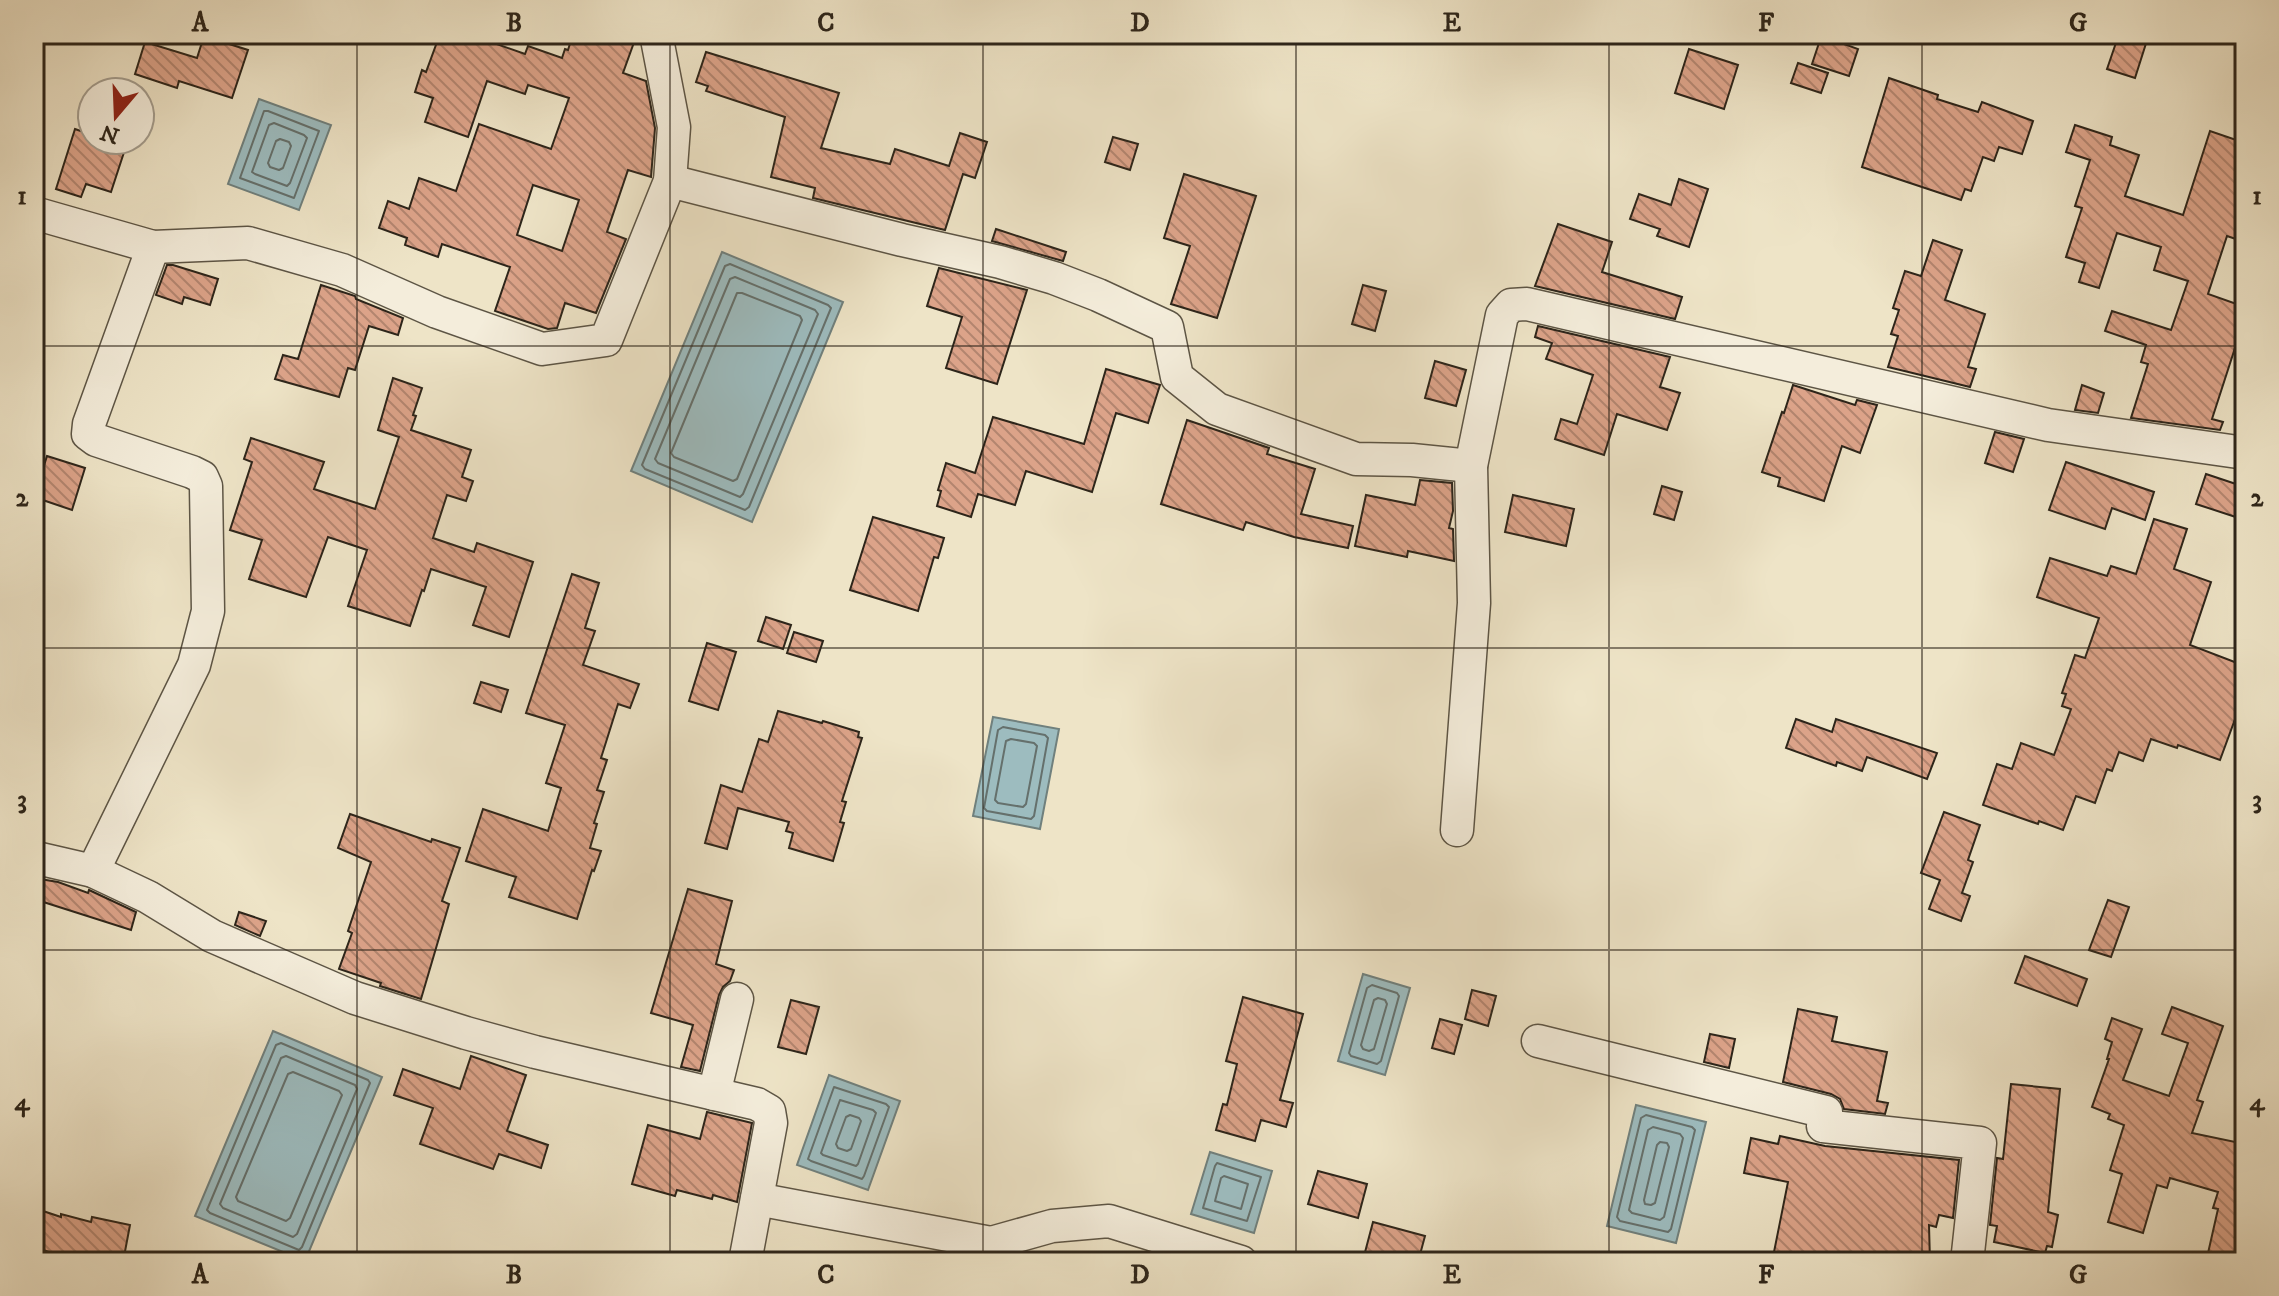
<svg xmlns="http://www.w3.org/2000/svg" width="2279" height="1296" font-family="'IM FELL DW Pica',serif">
<defs>
<pattern id="building-back-hatch" width="6" height="6" patternUnits="userSpaceOnUse" patternTransform="scale(2)"><rect width="6" height="6" fill="#dca389"/><path d="M-1 5l2 2M0 0l6 6M5-1l2 2" fill="none" stroke="#b3856f"/></pattern>
</defs>
<rect width="100%" height="100%" fill="#eee4c7"/>
<filter id="stains"><feTurbulence type="fractalNoise" baseFrequency=".0025" numOctaves="4"/><feColorMatrix values="0 0 0 0 .2 0 0 0 0 .09 0 0 0 0 .02 0 0 0 .5 -.17"/></filter>
<radialGradient id="worn" r=".72"><stop offset=".6" stop-color="#630" stop-opacity="0"/><stop offset="1" stop-color="#630" stop-opacity=".3"/></radialGradient>
<!-- water -->
<g fill="#9dbcbf" stroke="#70807d" stroke-width="2">
<polygon points="259,99 331,125 299,210 228,184"/>
<polygon points="722,252 843,302 752,522 631,471"/>
<polygon points="993,717 1059,729 1040,829 973,816"/>
<polygon points="1363,974 1410,988 1385,1075 1338,1061"/>
<polygon points="273,1031 382,1077 305,1261 195,1216"/>
<polygon points="829,1075 900,1101 868,1190 797,1165"/>
<polygon points="1636,1105 1706,1122 1676,1243 1607,1226"/>
<polygon points="1210,1152 1272,1171 1254,1233 1191,1214"/>
</g>
<g fill="none" stroke-linecap="round" stroke-linejoin="round">
<!-- shore -->
<g stroke="#65706c" stroke-width="2">
<polygon points="264,111 268,111 319,131 294,198 240,178"/>
<polygon points="274,123 304,135 307,138 290,183 287,186 255,174 252,172 269,125"/>
<polygon points="280,139 289,142 291,146 283,168 279,170 270,167 268,163 276,141"/>
<polygon points="730,264 828,305 831,308 749,507 745,510 645,469 642,465 725,266"/>
<polygon points="735,277 815,310 818,314 743,494 740,497 658,463 655,459 730,279"/>
<polygon points="737,293 742,293 800,316 802,320 737,479 733,481 674,457 671,453"/>
<polygon points="1003,727 1045,735 1048,738 1034,816 1031,819 987,811 984,808 998,730"/>
<polygon points="1011,739 1034,743 1037,746 1026,804 1023,807 998,803 995,800 1006,741"/>
<polygon points="1372,985 1397,993 1399,996 1381,1061 1377,1064 1351,1056 1349,1053 1367,988"/>
<polygon points="1378,998 1385,1000 1387,1004 1374,1049 1369,1051 1363,1049 1361,1045 1374,1000"/>
<polygon points="281,1043 368,1080 370,1083 302,1247 299,1250 210,1213 207,1210 276,1045"/>
<polygon points="286,1056 355,1085 357,1089 297,1234 293,1237 223,1208 220,1204 281,1058"/>
<polygon points="293,1072 339,1091 342,1095 290,1218 286,1221 238,1201 236,1197 288,1074"/>
<polygon points="834,1087 886,1104 889,1107 864,1176 862,1179 811,1161 808,1159"/>
<polygon points="840,1100 873,1110 876,1113 858,1164 856,1166 823,1155 821,1153"/>
<polygon points="850,1115 859,1118 861,1121 851,1149 847,1151 838,1148 836,1144 846,1117"/>
<polygon points="1646,1115 1692,1127 1695,1130 1671,1229 1668,1232 1620,1221 1617,1217 1641,1118"/>
<polygon points="1653,1127 1680,1134 1683,1138 1664,1217 1660,1220 1632,1213 1629,1210 1648,1130"/>
<polygon points="1660,1142 1667,1143 1669,1147 1655,1203 1651,1205 1645,1204 1644,1200 1657,1145"/>
<polygon points="1217,1163 1261,1177 1247,1221 1203,1208 1215,1166"/>
<polygon points="1224,1176 1248,1184 1241,1209 1215,1201 1221,1178"/>
</g>
</g>
<!-- building -->
<g fill="url(#building-back-hatch)" stroke="#2d251a" stroke-width="2" fill-rule="evenodd">
<path d="M440 34H468L525 54 528 46 562 58 565 49 568 50 573 34H637L623 73 646 81 655 128 651 177 628 170 607 232 626 239 596 313 565 303 557 328 548 329 495 311 510 267 442 244 438 257 405 245 407 238 379 228 388 201 409 209 419 178 456 191 479 124 551 149 569 98 528 85 525 94 487 81 468 137 425 122 433 98 415 92 422 70 426 72ZM533 185 579 200 562 251 517 235Z"/>
<polygon points="1822,34 1831,34 1843,38 1841,43 1858,49 1849,76 1812,64"/>
<polygon points="2119,34 2149,34 2135,78 2107,69"/>
<polygon points="204,36 248,50 232,98 179,81 177,88 135,74 145,42 197,58"/>
<polygon points="1689,49 1738,65 1724,109 1675,93"/>
<polygon points="706,52 839,93 821,148 890,164 895,149 949,166 960,133 987,142 975,178 963,174 945,230 813,198 815,188 771,177 785,117 706,91 708,86 696,82"/>
<polygon points="1798,63 1828,73 1821,93 1791,83"/>
<polygon points="1889,78 1938,95 1937,99 1978,112 1982,102 2033,121 2022,154 1999,147 1994,161 1983,157 1971,191 1965,189 1961,200 1862,167"/>
<polygon points="2075,125 2112,137 2110,145 2139,155 2125,196 2183,215 2210,131 2245,143 2245,242 2227,236 2208,294 2245,307 2245,317 2212,419 2223,422 2220,430 2131,418 2148,364 2141,362 2146,345 2105,331 2112,311 2171,330 2188,281 2154,270 2161,247 2117,233 2099,288 2079,282 2085,263 2066,257 2082,208 2075,206 2090,160 2066,152"/>
<polygon points="75,129 92,135 92,140 128,140 111,192 86,184 81,197 56,189"/>
<polygon points="1113,137 1138,144 1130,170 1105,162"/>
<polygon points="1184,174 1256,196 1217,318 1171,304 1190,246 1164,238"/>
<polygon points="1679,179 1708,189 1689,247 1657,236 1660,229 1630,219 1639,194 1671,205"/>
<polygon points="1558,224 1612,242 1602,272 1682,297 1675,319 1535,286"/>
<polygon points="996,229 1066,252 1063,261 992,241"/>
<polygon points="1933,240 1962,250 1945,300 1985,314 1968,367 1976,369 1970,387 1888,367 1898,336 1891,334 1899,310 1893,308 1905,271 1921,276"/>
<polygon points="167,265 173,265 218,279 210,305 184,297 182,304 156,295"/>
<polygon points="939,268 1027,290 997,384 946,368 962,317 927,306"/>
<polygon points="321,285 355,296 356,299 403,318 398,335 369,326 355,370 348,368 339,397 275,379 283,355 298,359"/>
<polygon points="1363,285 1386,291 1375,331 1352,324"/>
<polygon points="1538,326 1670,357 1660,387 1680,393 1667,430 1617,414 1604,455 1555,439 1561,419 1577,424 1593,375 1546,359 1552,343 1535,337"/>
<polygon points="1435,361 1466,370 1456,406 1425,398"/>
<polygon points="1106,369 1160,385 1148,423 1116,413 1092,492 1026,471 1015,505 978,494 971,517 937,506 941,491 938,490 946,463 975,473 993,417 1084,444"/>
<polygon points="393,378 422,388 413,415 416,416 411,430 471,450 462,477 473,481 466,501 447,495 433,538 474,552 477,543 533,562 509,637 473,625 486,587 431,569 424,591 422,590 410,626 348,606 367,550 328,537 306,597 249,579 262,540 230,530 252,462 244,459 251,438 324,462 314,489 375,509 399,437 378,430"/>
<polygon points="1793,385 1855,405 1857,400 1877,405 1860,453 1842,446 1824,501 1778,486 1780,478 1762,472 1782,412 1784,413"/>
<polygon points="2082,385 2104,393 2098,413 2075,410"/>
<polygon points="1187,420 1269,448 1267,454 1315,469 1301,514 1353,526 1348,548 1294,537 1246,522 1243,530 1161,504"/>
<polygon points="1995,432 2024,439 2013,472 1985,463"/>
<polygon points="47,456 85,468 72,510 34,497"/>
<polygon points="2066,462 2154,492 2145,520 2112,508 2105,529 2049,510"/>
<polygon points="2206,474 2245,487 2245,520 2196,504"/>
<polygon points="1420,480 1452,483 1453,511 1449,528 1453,529 1454,561 1408,551 1407,557 1355,546 1366,495 1415,505"/>
<polygon points="1662,486 1682,492 1674,520 1654,514"/>
<polygon points="1513,495 1574,509 1566,546 1505,532"/>
<polygon points="873,517 944,538 938,558 934,557 918,611 850,590"/>
<polygon points="2154,519 2187,529 2174,569 2211,582 2190,645 2245,666 2245,704 2241,703 2220,760 2178,745 2177,748 2151,739 2143,761 2119,752 2112,771 2107,769 2095,803 2076,796 2063,830 2039,821 2038,824 1983,805 1997,764 2012,769 2021,743 2054,755 2071,709 2062,706 2066,694 2062,693 2075,655 2085,658 2099,618 2037,597 2050,558 2107,576 2111,566 2136,574"/>
<polygon points="572,574 599,583 585,628 595,631 583,665 639,684 630,708 618,704 601,758 607,760 597,790 604,792 594,823 597,824 590,848 601,851 594,871 592,870 577,919 509,897 516,877 466,861 483,809 548,831 561,788 546,783 565,725 526,713"/>
<polygon points="766,617 791,625 783,649 758,641"/>
<polygon points="794,632 823,641 816,662 787,653"/>
<polygon points="707,643 736,652 718,710 689,701"/>
<polygon points="481,682 508,690 501,712 474,703"/>
<polygon points="778,711 822,723 823,721 859,732 858,737 862,738 842,801 846,802 840,822 844,823 833,861 789,848 793,833 786,831 789,822 738,808 727,849 705,843 721,785 742,792 759,739 768,742"/>
<polygon points="1796,719 1832,732 1836,719 1937,753 1927,779 1867,757 1862,771 1837,762 1836,766 1786,748"/>
<polygon points="1944,812 1980,825 1968,860 1973,862 1962,893 1970,896 1961,921 1929,909 1940,880 1921,873"/>
<polygon points="350,814 431,842 432,839 460,848 442,901 449,904 421,999 380,986 381,983 339,969 352,933 348,931 371,862 338,848"/>
<polygon points="40,879 58,882 88,893 89,890 136,912 131,930 34,899"/>
<polygon points="688,889 732,901 716,964 734,970 730,981 723,987 719,995 700,1071 681,1067 693,1025 651,1013"/>
<polygon points="2108,900 2129,907 2111,957 2089,950"/>
<polygon points="239,912 266,921 260,936 235,925"/>
<polygon points="2025,956 2087,979 2077,1006 2015,983"/>
<polygon points="1472,990 1496,996 1488,1026 1465,1019"/>
<polygon points="1243,997 1303,1014 1280,1100 1293,1103 1286,1127 1261,1120 1255,1141 1216,1130 1223,1104 1227,1105 1237,1064 1226,1061"/>
<polygon points="791,1000 819,1007 806,1054 778,1047"/>
<polygon points="2172,1007 2223,1026 2197,1100 2203,1102 2192,1133 2245,1144 2245,1203 2235,1237 2244,1239 2239,1262 2206,1262 2218,1209 2213,1208 2218,1192 2170,1178 2167,1188 2157,1185 2143,1233 2108,1222 2122,1174 2110,1170 2124,1125 2108,1119 2110,1114 2092,1107 2109,1059 2107,1059 2112,1042 2105,1039 2112,1018 2142,1029 2123,1080 2169,1096 2188,1043 2162,1034"/>
<polygon points="1798,1009 1837,1017 1832,1041 1887,1052 1877,1101 1888,1103 1885,1114 1844,1109 1840,1099 1831,1094 1783,1082"/>
<polygon points="1440,1019 1462,1025 1454,1054 1432,1048"/>
<polygon points="1710,1034 1735,1039 1729,1068 1704,1062"/>
<polygon points="471,1056 526,1075 507,1131 548,1145 541,1168 499,1154 493,1169 420,1144 433,1108 394,1095 403,1069 460,1089"/>
<polygon points="2011,1084 2060,1089 2048,1212 2058,1215 2052,1247 2047,1246 2045,1253 1994,1242 1997,1226 1990,1225 1997,1158 2003,1159"/>
<polygon points="707,1112 752,1123 737,1202 713,1195 712,1199 677,1190 675,1196 632,1184 648,1125 700,1139"/>
<polygon points="1780,1136 1825,1146 1959,1160 1953,1218 1939,1215 1936,1227 1929,1225 1930,1262 1797,1262 1773,1257 1788,1182 1744,1173 1751,1138 1778,1144"/>
<polygon points="1318,1171 1367,1184 1358,1218 1308,1204"/>
<polygon points="34,1208 61,1217 61,1214 91,1222 92,1217 130,1225 123,1262 79,1262 51,1256 52,1253 34,1247"/>
<polygon points="1373,1222 1425,1236 1418,1262 1386,1262 1364,1256"/>
</g>
<g fill="none" stroke-linecap="round" stroke-linejoin="round">
<defs>
<g id="minor">
<polyline points="670,181 902,240 1000,262 1054,278 1098,295 1167,327 1177,377 1217,409 1356,459 1412,460 1471,466"/>
<polyline points="34,213 153,247 248,243 342,270 437,312 542,349 606,340 670,181 674,127 656,34"/>
<polyline points="1457,830 1474,603 1471,466 1502,315 1511,305 1527,304 2048,425 2245,453"/>
<polyline points="34,861 41,859 93,871 148,897 212,936 355,998 466,1033 535,1052 757,1104 769,1111 771,1123 745,1262"/>
<polyline points="93,871 194,665 208,611 206,486 202,477 192,472 96,440 88,434 89,424 153,247"/>
<polyline points="1538,1041 1826,1112 1823,1126 1980,1143 1967,1262"/>
<polyline points="714,1094 737,999"/>
<polyline points="757,1199 991,1243 1052,1226 1109,1221 1241,1262"/>
</g>
</defs>
<!-- minor casing -->
<use href="#minor" stroke="#5d5545" stroke-width="35"/>
<!-- minor -->
<use href="#minor" stroke="#f4eddb" stroke-width="32"/>
</g>
<!-- grid -->
<path fill="none" stroke="#2d251a" stroke-width="2" stroke-opacity="0.55" d="M357 34V1262M670 34V1262M983 34V1262M1296 34V1262M1609 34V1262M1922 34V1262M34 346H2245M34 648H2245M34 950H2245"/>
<!-- margin -->
<rect width="2279" height="1296" fill="none" stroke="#eee4c7" stroke-width="88"/>
<!-- north arrow -->
<g transform="translate(116 116) rotate(199)"><circle r="38" fill="#f4eddb" stroke="#a49d8e" stroke-width="2"/>
<path d="M0-6L14 30L0 20L-14 30Z" fill="#8f2418"/>
<text y="-12" font-size="22" font-weight="bold" text-anchor="middle" fill="#2d251a">N</text>
</g>
<rect x="44" y="44" width="2191" height="1208" fill="none" stroke="#2d251a" stroke-width="3"/>
<g font-size="26" text-anchor="middle" font-weight="bold" fill="#2d251a">
<text x="200" y="31">A</text>
<text x="514" y="31">B</text>
<text x="826" y="31">C</text>
<text x="1140" y="31">D</text>
<text x="1452" y="31">E</text>
<text x="1766" y="31">F</text>
<text x="2078" y="31">G</text>
<text x="22" y="204">1</text>
<text x="2257" y="204">1</text>
<text x="22" y="506">2</text>
<text x="2257" y="506">2</text>
<text x="22" y="808">3</text>
<text x="2257" y="808">3</text>
<text x="22" y="1110">4</text>
<text x="2257" y="1110">4</text>
<text x="200" y="1283">A</text>
<text x="514" y="1283">B</text>
<text x="826" y="1283">C</text>
<text x="1140" y="1283">D</text>
<text x="1452" y="1283">E</text>
<text x="1766" y="1283">F</text>
<text x="2078" y="1283">G</text>
</g>
<rect width="100%" height="100%" filter="url(#stains)"/>
<rect width="100%" height="100%" fill="url(#worn)"/>
</svg>
